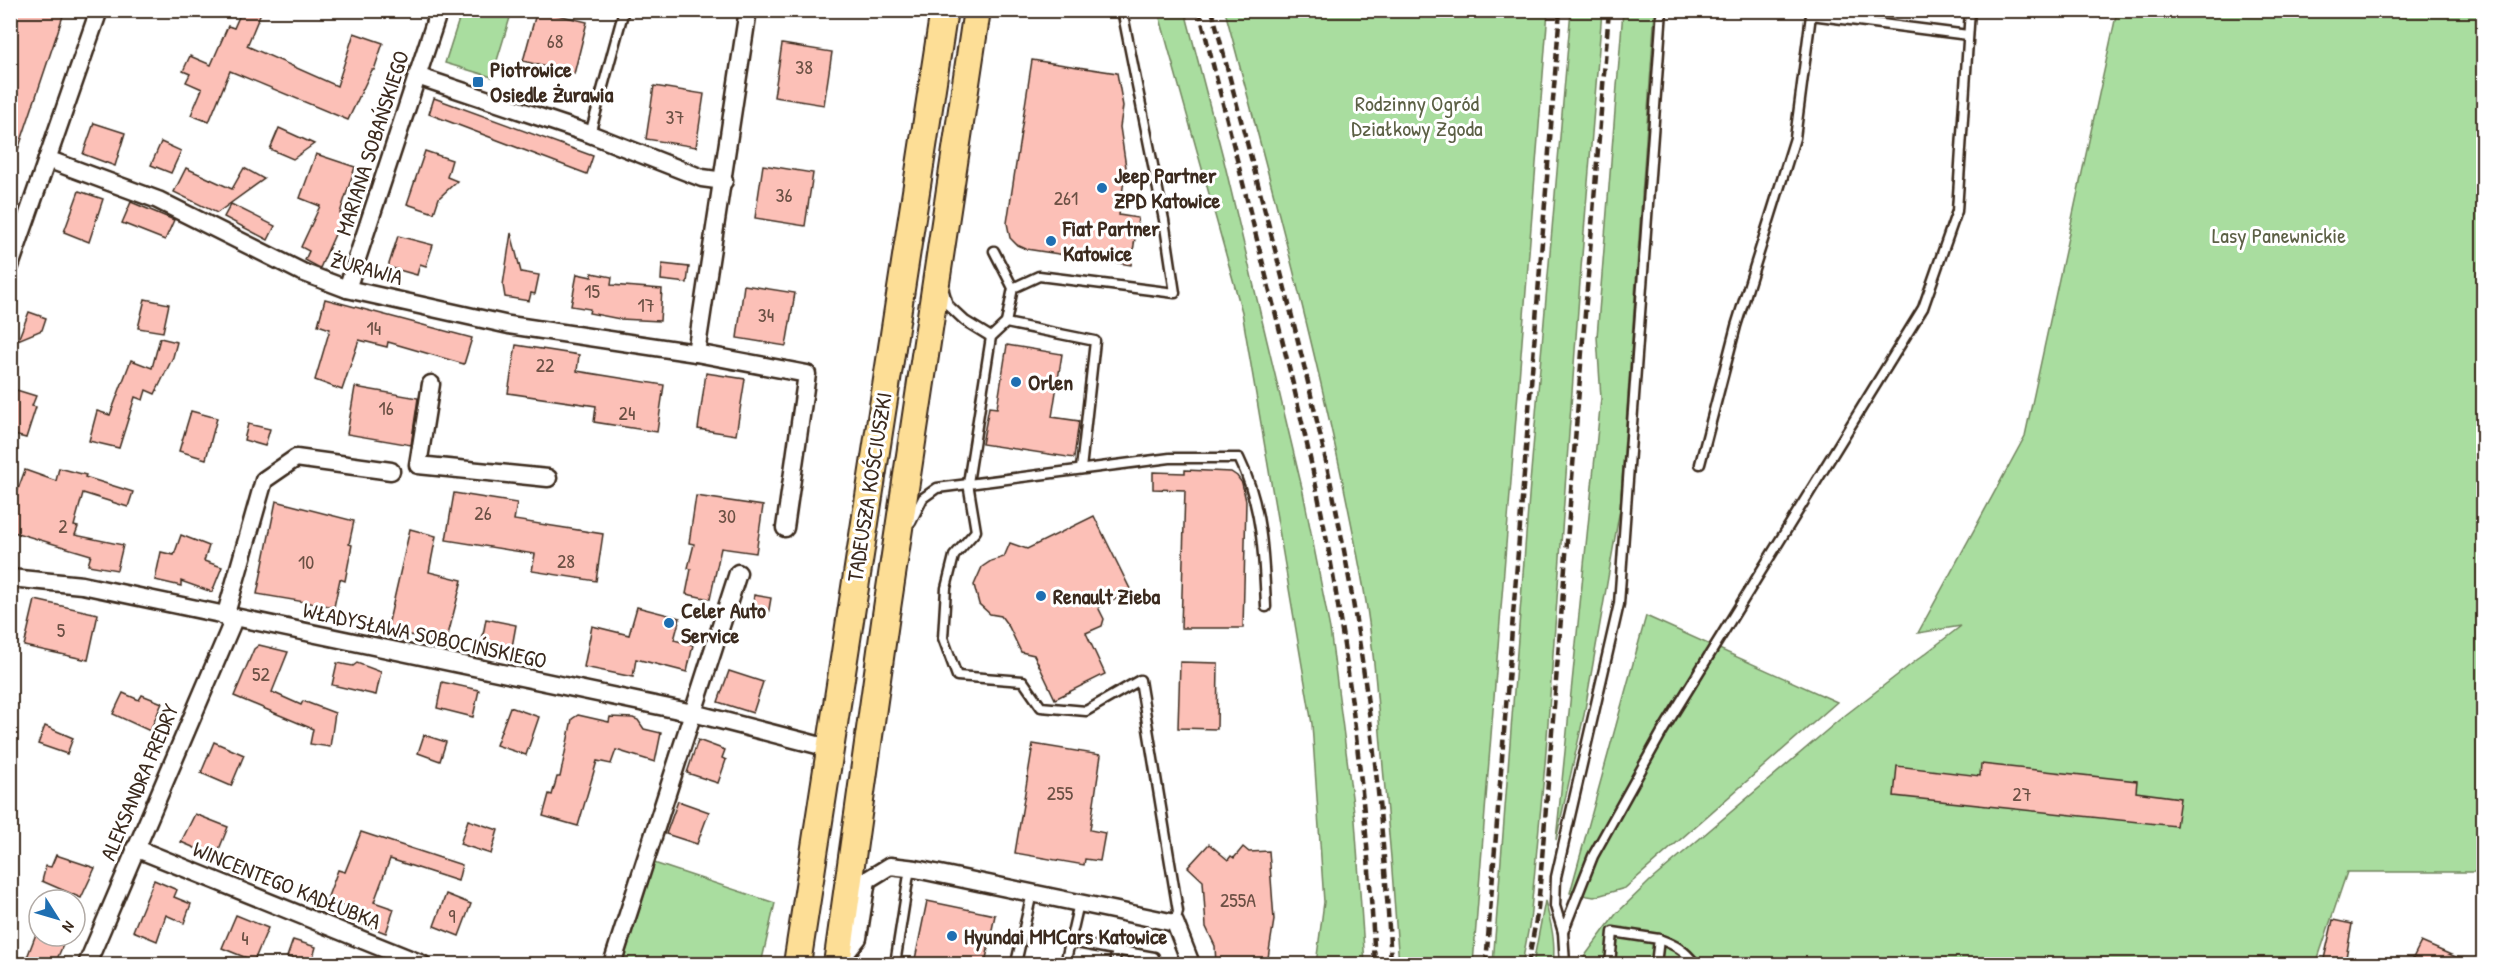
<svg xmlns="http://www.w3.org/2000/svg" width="2494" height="975" font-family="'Patrick Hand',sans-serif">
<rect width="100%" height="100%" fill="#fff"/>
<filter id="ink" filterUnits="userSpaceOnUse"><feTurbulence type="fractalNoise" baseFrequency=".0167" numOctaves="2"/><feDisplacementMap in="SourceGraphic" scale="12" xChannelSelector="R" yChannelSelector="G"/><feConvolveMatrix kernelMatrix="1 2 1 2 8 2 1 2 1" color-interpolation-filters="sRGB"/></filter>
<g filter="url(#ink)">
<!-- green -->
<g fill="#a9dd9f" stroke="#72845e" stroke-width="1.5">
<polygon points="462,10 512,11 492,77 445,63"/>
<polygon points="1571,10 1602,11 1581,268 1545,764 1530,921 1522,964 1493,964 1530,483"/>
<polygon points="1158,11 1185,11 1223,157 1303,492 1330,629 1355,820 1365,964 1316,964 1324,902 1312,724 1242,312"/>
<path d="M1225 11H1548L1473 964H1399C1394 891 1388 818 1381 745 1377 694 1373 641 1364 590 1329 395 1276 202 1225 11Z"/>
<polygon points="1623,11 1655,11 1620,509 1584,715 1556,840 1601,398 1597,337"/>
<polygon points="2117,11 2483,11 2483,872 2347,872 2316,964 1582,964 1584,957 1616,914 1650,881 1839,720 1961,626 1918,633 2025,436"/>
<polygon points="1646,616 1837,702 1625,888 1594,897 1570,893"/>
<polygon points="654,863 775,903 761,964 622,964"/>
<path d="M1545 901C1551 923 1556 942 1553 964H1533Z"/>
</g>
<!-- building -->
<g fill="#fcc0b7" stroke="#3b2a1e" stroke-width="1.5">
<polygon points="10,10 65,10 14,162 10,162"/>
<polygon points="242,10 262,10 247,46 337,86 354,33 383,43 374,70 372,70 348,120 230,71 209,122 191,115 202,89 186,82 190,74 183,71 190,56 211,65 228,26 234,28"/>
<polygon points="537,10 587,22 574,74 523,61"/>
<polygon points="782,44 832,52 824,105 774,97"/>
<polygon points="1032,60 1117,73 1123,106 1120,127 1126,167 1119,215 1138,218 1131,265 1026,249 1017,245 1010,238 1007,223"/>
<polygon points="654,86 704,94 696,147 646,139"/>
<polygon points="434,98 593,156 587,174 429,114"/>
<polygon points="94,123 125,133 115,166 83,154"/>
<polygon points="279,128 314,144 293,159 270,149"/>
<polygon points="161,142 181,151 171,173 151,165"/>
<polygon points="425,151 452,160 447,177 457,181 439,198 434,213 407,204"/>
<polygon points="316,154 355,167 340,213 343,214 341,221 320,268 305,260 309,251 301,247 320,206 300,198"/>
<polygon points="763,165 813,173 805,226 755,218"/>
<polygon points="186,168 232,189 244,168 264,179 217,213 174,192"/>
<polygon points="79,191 103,199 89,242 64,232"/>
<polygon points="131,202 174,220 165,240 122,223"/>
<polygon points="231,204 275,226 268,240 224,217"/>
<polygon points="511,233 521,272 539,275 535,294 531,293 529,301 505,297 503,285"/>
<polygon points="398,236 433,245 426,266 420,264 417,275 388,267"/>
<polygon points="662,264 689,267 687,283 661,280"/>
<polygon points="592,273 612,277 611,285 662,289 660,321 620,319 589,313 590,309 571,306 577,274 592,277"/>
<polygon points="744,285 795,293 786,346 737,338"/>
<polygon points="145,299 169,304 163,332 138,328"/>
<polygon points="325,299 472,338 464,364 388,342 387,347 359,340 342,390 315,380 330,329 318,325"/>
<polygon points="29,312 46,318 42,330 18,340"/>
<polygon points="160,338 177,342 173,357 155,394 146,390 143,400 135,397 119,448 89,441 97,411 110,415 131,360 152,368"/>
<polygon points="516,345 579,355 577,371 664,385 657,432 594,422 596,406 508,393"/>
<polygon points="1007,345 1062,354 1052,417 1079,421 1074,458 982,444 989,407 997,408"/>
<polygon points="706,373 745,379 736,435 698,429"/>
<polygon points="355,387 418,398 411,445 347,434"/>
<polygon points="10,388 36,396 32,406 36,407 26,438 10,434"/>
<polygon points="191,411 217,418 206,459 179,451"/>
<polygon points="248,424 270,429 265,446 244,440"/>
<polygon points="59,468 86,475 85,477 133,492 128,507 83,493 74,526 78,527 75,535 123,545 117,570 88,565 91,555 10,531 10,511 25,470 56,481"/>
<polygon points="1185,470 1231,472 1237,476 1242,483 1246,501 1243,628 1181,628 1185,490 1153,489 1153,472 1185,473"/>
<polygon points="454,493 517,503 514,520 603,534 596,581 532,571 535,554 446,540"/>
<polygon points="696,496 763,506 756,553 721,548 710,599 686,594 691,569 688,568 694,544 689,543"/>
<polygon points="276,501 354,521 349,544 352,545 345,581 340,579 334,607 257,594"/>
<polygon points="1094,516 1131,591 1098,607 1104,619 1102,626 1086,633 1105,674 1055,699 1034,655 1021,652 1009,627 1001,616 990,614 979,604 974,585 982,567 991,561 1004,557 1010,543 1027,549"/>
<polygon points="410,529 436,536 429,572 462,580 446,643 387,630"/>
<polygon points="181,535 209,546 204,561 222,567 212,592 181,581 181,586 155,580 161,552 174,555"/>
<polygon points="754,595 771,598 768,615 752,612"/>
<polygon points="35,600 98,614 88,660 24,646"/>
<polygon points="637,607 680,618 674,640 693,645 687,672 636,659 633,677 584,667 592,626 629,635"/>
<polygon points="486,619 516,625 510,658 480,651"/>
<polygon points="259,645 288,652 272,692 301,705 303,701 335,713 330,747 310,744 313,729 234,696 254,649"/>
<polygon points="1180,662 1218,663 1217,729 1178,728"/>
<polygon points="337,663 353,666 357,663 381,672 376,695 332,685"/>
<polygon points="729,671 763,682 753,713 718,702"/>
<polygon points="442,682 479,690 473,717 437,708"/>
<polygon points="123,693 139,700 142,695 162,703 150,731 113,714"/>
<polygon points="510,707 539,717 526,755 496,745"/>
<polygon points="578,715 609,722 610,717 633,718 638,720 644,729 661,733 655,762 616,750 611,764 597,761 578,826 543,816 549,794 552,795 557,777 560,777 572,719"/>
<polygon points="45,726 73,738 67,754 38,744"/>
<polygon points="424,735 446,742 440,761 418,753"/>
<polygon points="698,740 725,750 722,758 726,760 718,783 687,773"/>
<polygon points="214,742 244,755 231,786 201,773"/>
<polygon points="1033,744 1101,755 1090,830 1105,833 1100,861 1085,859 1084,865 1015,853"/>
<polygon points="1981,764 2137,781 2136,792 2180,798 2176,826 1894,796 1897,766 1980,776"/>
<polygon points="678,801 709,812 697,844 666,834"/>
<polygon points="195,814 228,827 216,857 181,842"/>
<polygon points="468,820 498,830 491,854 460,844"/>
<polygon points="361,832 462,865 458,881 390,859 374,902 394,909 386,933 343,917 347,907 327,899 338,870 345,872"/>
<polygon points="1209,844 1228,860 1231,856 1234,858 1243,847 1249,852 1269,851 1274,920 1267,964 1216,964 1215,946 1206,927 1203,881 1188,867"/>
<polygon points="56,855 95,868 81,898 42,881 46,866 51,867"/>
<polygon points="154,880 177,890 174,897 191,904 184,923 166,915 157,941 133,931"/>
<polygon points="446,894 471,904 459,936 434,926"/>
<polygon points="927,901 995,915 985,964 914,964"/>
<polygon points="236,915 268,928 254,961 222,948"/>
<polygon points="2333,920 2352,924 2345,963 2324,959"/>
<polygon points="36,934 63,945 55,964 38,964 26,960"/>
<polygon points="293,940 316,947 311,964 293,964 295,959 287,957"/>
<polygon points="2421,942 2472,964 2410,964"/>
</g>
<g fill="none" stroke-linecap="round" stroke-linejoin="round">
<defs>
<g id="lane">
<polyline points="1811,11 1811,15 1968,35"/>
<polyline points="590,134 624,10"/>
<polyline points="994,251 1013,288 1006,323"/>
<polyline points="1013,288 1039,276 1175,293 1164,220 1122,10"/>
<polyline points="944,291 948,305 965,321 991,337"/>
<polyline points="1700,464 1736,326 1795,138 1811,15"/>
<polyline points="1081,469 1095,341 1006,323 991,337 968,483 976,531 954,556 946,588 943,638 957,676 1023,681 1041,707 1086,711 1140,680 1178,911 1175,923"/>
<path d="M911 522 923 498 937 488 1170 458H1239C1262 505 1264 556 1266 607"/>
<polyline points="1563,932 1593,856 1662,732 1923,308 1957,211 1970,10"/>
<path d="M1659 939C1675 945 1685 950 1695 964"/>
<polyline points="1071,942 1154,957 1156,964"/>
<polyline points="1016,963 1032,893"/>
<polyline points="895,964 910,868"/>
<polyline points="1065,964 1079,903"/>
<polyline points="1114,964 1117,950"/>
<polyline points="1565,964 1563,932 1555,906 1556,877 1619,604 1662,10"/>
<polyline points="1610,964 1613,932 1659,939 1656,964"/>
</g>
<g id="street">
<polyline points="417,76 590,134 702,178 724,181"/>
<polyline points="47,159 158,200 302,272 347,289 509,325 696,353 807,374 785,528"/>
<polyline points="10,266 99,10"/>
<polyline points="347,289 439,10"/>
<polyline points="696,353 748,10"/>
<polyline points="431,384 418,465 548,478"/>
<polyline points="10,578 82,585 693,713 829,748"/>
<polyline points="225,617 264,480 296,458 391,471"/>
<polyline points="135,848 422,964"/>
<polyline points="838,963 858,938 867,880 890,866 916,869 1175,923 1191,964"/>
<polyline points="87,964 234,619"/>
<polyline points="612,964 738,573"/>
</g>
<g id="primary">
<polyline points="797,964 944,10"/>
<polyline points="837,964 886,615 977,10"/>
</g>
</defs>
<!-- lane casing -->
<use href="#lane" stroke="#3b2a1e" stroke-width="13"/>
<!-- street casing -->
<use href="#street" stroke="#3b2a1e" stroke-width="21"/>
<!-- primary casing -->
<use href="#primary" stroke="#3b2a1e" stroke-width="30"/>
<!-- lane -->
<use href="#lane" stroke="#fff" stroke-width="8"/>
<!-- street -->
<use href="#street" stroke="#fff" stroke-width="16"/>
<!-- primary -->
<use href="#primary" stroke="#fdde96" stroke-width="26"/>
<!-- rail -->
<g stroke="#3b2a1e" stroke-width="4.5" stroke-dasharray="9 4.5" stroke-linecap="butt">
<path d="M1199 10C1222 99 1244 187 1266 276 1295 389 1323 504 1340 619 1358 734 1369 849 1375 964"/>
<path d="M1212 10C1254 171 1299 332 1333 494 1365 649 1383 807 1391 964"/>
<polyline points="1486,964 1560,10"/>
<polyline points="1528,964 1538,909 1609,10"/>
</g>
</g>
</g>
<!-- markers -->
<g fill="#1f6fb2" stroke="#fff" stroke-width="2">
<rect x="472" y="76" width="12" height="12" rx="3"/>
<circle cx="1102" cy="188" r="6"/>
<circle cx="1051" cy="241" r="6"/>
<circle cx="1016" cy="382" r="6"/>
<circle cx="1041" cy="596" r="6"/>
<circle cx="669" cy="623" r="6"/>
<circle cx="952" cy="936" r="6"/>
</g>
<g text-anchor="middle" stroke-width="6" stroke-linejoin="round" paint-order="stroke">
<!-- number labels -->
<g font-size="20" fill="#6b5044">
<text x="555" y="48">68</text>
<text x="804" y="74">38</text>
<text x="675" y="124">37</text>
<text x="784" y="202">36</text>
<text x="1066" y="205">261</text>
<text x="592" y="298">15</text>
<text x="646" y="312">17</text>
<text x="766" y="322">34</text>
<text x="374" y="335">14</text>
<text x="545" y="372">22</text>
<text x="386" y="415">16</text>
<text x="627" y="420">24</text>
<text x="483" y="520">26</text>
<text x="727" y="523">30</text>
<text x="63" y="533">2</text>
<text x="566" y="568">28</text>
<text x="306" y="569">10</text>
<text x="61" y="637">5</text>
<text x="261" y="681">52</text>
<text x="1060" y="800">255</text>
<text x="2022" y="801">27</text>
<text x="1238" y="907">255A</text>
<text x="452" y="923">9</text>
<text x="245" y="945">4</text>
</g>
<!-- poi labels -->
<g font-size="22" font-weight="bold" fill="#3b2a1e" stroke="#fff" text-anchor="start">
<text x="490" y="77">Piotrowice<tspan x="490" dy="25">Osiedle Żurawia</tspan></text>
<text x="1114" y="183">Jeep Partner<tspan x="1114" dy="25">ZPD Katowice</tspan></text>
<text x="1063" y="236">Fiat Partner<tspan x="1063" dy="25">Katowice</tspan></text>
<text x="1028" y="390">Orlen</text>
<text x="1053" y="604">Renault Zieba</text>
<text x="681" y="618">Celer Auto<tspan x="681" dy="25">Service</tspan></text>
<text x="964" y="944">Hyundai MMCars Katowice</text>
</g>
<!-- park labels -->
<g font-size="22" fill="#5c6045" stroke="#fff">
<text x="1417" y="111">Rodzinny Ogród<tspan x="1417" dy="25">Działkowy Zgoda</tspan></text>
<text x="2279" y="243">Lasy Panewnickie</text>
</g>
<!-- street labels -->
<g font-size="22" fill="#3b2a1e" stroke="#fff">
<text transform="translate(372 143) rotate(-72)" y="8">MARIANA SOBAŃSKIEGO</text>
<text transform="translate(367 268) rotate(15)" y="8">ŻURAWIA</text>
<text transform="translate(869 487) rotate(-81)" y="8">TADEUSZA KOŚCIUSZKI</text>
<text transform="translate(425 635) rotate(12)" y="8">WŁADYSŁAWA SOBOCIŃSKIEGO</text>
<text transform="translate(139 782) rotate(-67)" y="8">ALEKSANDRA FREDRY</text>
<text transform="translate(287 885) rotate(22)" y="8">WINCENTEGO KADŁUBKA</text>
</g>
</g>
<!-- margin -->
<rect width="2494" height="975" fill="none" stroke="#fff" stroke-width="36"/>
<rect x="18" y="18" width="2458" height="939" fill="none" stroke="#3b2a1e" stroke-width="2" filter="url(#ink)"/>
<!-- north arrow -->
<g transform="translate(57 918) rotate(127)"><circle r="28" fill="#ffffff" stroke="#b1aaa5" stroke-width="1.5"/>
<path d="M0-4.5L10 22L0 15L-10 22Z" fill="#1f6fb2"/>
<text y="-9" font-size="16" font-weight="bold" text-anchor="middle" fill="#3b2a1e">N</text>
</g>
</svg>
